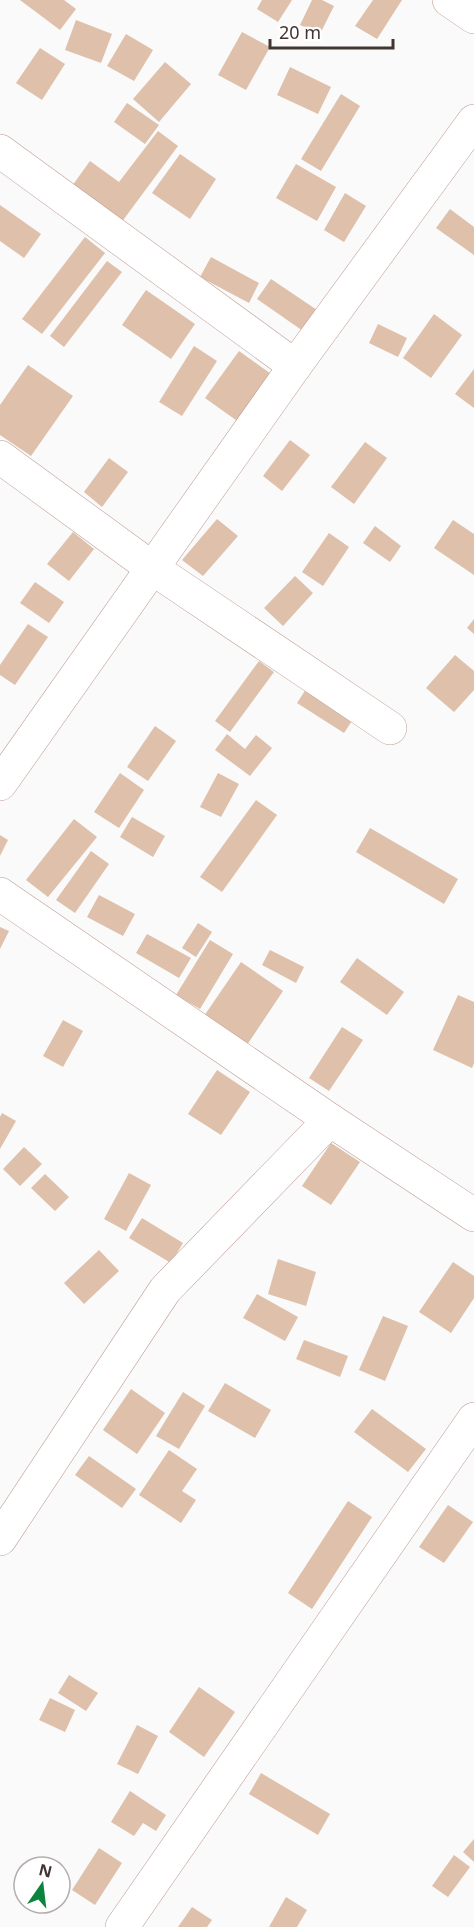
<svg xmlns="http://www.w3.org/2000/svg" width="474" height="1927" font-family="'Noto Sans',sans-serif">
<rect width="100%" height="100%" fill="#fafafa"/>
<!-- building -->
<g fill="#dec0ab">
<polygon points="20,0 64,0 76,9 60,30"/>
<polygon points="262,0 292,0 278,22 257,9"/>
<polygon points="312,0 322,0 334,6 320,34 300,25"/>
<polygon points="373,0 402,0 377,39 355,26"/>
<polygon points="76,20 112,34 101,63 65,50"/>
<polygon points="242,32 270,47 246,90 218,75"/>
<polygon points="126,34 153,50 134,81 107,66"/>
<polygon points="40,48 65,64 42,100 16,83"/>
<polygon points="165,62 191,84 159,122 133,99"/>
<polygon points="290,67 331,87 318,114 277,95"/>
<polygon points="341,94 360,106 321,171 301,159"/>
<polygon points="127,103 159,125 145,144 114,122"/>
<polygon points="158,131 178,146 121,223 72,186 90,161 119,182"/>
<polygon points="180,154 216,179 190,219 152,193"/>
<polygon points="296,164 336,187 317,221 276,198"/>
<polygon points="345,193 366,206 344,242 324,230"/>
<polygon points="0,205 41,234 24,258 0,241"/>
<polygon points="450,209 474,227 474,255 436,228"/>
<polygon points="85,237 105,253 42,334 22,319"/>
<polygon points="211,257 259,283 249,303 200,277"/>
<polygon points="107,261 122,272 64,347 50,336"/>
<polygon points="271,279 317,310 303,331 257,299"/>
<polygon points="146,290 195,324 171,359 122,325"/>
<polygon points="434,314 462,335 431,378 403,358"/>
<polygon points="378,324 407,338 398,357 369,343"/>
<polygon points="194,346 217,361 182,416 159,402"/>
<polygon points="239,351 274,376 240,423 205,398"/>
<polygon points="28,365 73,396 31,456 0,435 0,405"/>
<polygon points="474,369 474,408 455,394"/>
<polygon points="290,440 310,455 282,491 263,476"/>
<polygon points="365,442 387,458 354,504 331,487"/>
<polygon points="109,458 128,472 102,507 84,492"/>
<polygon points="217,519 238,536 203,576 182,560"/>
<polygon points="453,520 474,534 474,575 434,548"/>
<polygon points="375,526 401,546 390,562 363,543"/>
<polygon points="73,532 94,549 69,581 47,564"/>
<polygon points="329,533 349,547 323,586 302,572"/>
<polygon points="295,576 313,593 283,626 264,608"/>
<polygon points="35,582 64,602 49,623 20,603"/>
<polygon points="474,619 474,634 467,628"/>
<polygon points="28,624 48,637 15,685 0,675 0,665"/>
<polygon points="455,655 474,671 474,690 454,712 426,688"/>
<polygon points="259,661 274,672 230,732 215,721"/>
<polygon points="310,683 357,713 344,733 297,703"/>
<polygon points="155,726 176,741 148,781 127,767"/>
<polygon points="227,734 245,749 256,735 272,748 250,776 215,750"/>
<polygon points="120,773 144,790 119,828 94,812"/>
<polygon points="218,773 239,784 221,817 200,807"/>
<polygon points="256,800 277,815 222,892 200,877"/>
<polygon points="132,817 165,836 153,857 120,837"/>
<polygon points="74,819 97,837 48,897 26,880"/>
<polygon points="370,828 458,879 444,904 356,852"/>
<polygon points="0,835 8,840 0,856"/>
<polygon points="91,851 109,864 75,913 56,900"/>
<polygon points="99,895 135,914 123,936 87,917"/>
<polygon points="198,923 212,932 196,957 182,948"/>
<polygon points="0,927 9,931 0,949"/>
<polygon points="147,934 191,958 179,978 136,953"/>
<polygon points="210,940 233,954 200,1009 176,995"/>
<polygon points="270,950 304,967 296,983 262,965"/>
<polygon points="357,958 404,992 387,1015 340,982"/>
<polygon points="241,962 283,991 247,1045 204,1016"/>
<polygon points="458,995 474,1002 474,1063 472,1068 433,1050"/>
<polygon points="63,1020 83,1031 63,1067 43,1056"/>
<polygon points="342,1027 363,1040 329,1091 309,1078"/>
<polygon points="217,1070 250,1092 221,1135 188,1114"/>
<polygon points="2,1113 16,1121 0,1149 0,1117"/>
<polygon points="331,1143 360,1162 331,1205 302,1186"/>
<polygon points="24,1147 42,1164 20,1186 3,1169"/>
<polygon points="129,1173 151,1185 126,1231 104,1219"/>
<polygon points="45,1174 69,1197 55,1211 31,1188"/>
<polygon points="142,1218 183,1243 171,1263 129,1238"/>
<polygon points="99,1250 119,1271 84,1304 64,1283"/>
<polygon points="278,1259 316,1272 306,1306 268,1294"/>
<polygon points="453,1262 474,1276 474,1298 451,1333 419,1312"/>
<polygon points="257,1294 298,1317 285,1341 243,1318"/>
<polygon points="383,1316 408,1326 385,1381 359,1370"/>
<polygon points="304,1340 348,1356 340,1377 296,1359"/>
<polygon points="225,1383 271,1410 255,1438 208,1411"/>
<polygon points="131,1389 165,1413 137,1454 103,1430"/>
<polygon points="183,1392 205,1406 179,1449 156,1436"/>
<polygon points="372,1409 426,1449 408,1472 354,1432"/>
<polygon points="169,1450 197,1469 182,1491 196,1500 181,1523 139,1495"/>
<polygon points="89,1456 136,1489 122,1508 75,1475"/>
<polygon points="348,1501 372,1517 312,1609 288,1593"/>
<polygon points="448,1505 473,1522 444,1563 419,1547"/>
<polygon points="69,1675 98,1693 86,1711 58,1693"/>
<polygon points="199,1687 235,1712 204,1757 169,1732"/>
<polygon points="50,1698 75,1710 65,1732 39,1720"/>
<polygon points="137,1725 158,1736 138,1774 117,1764"/>
<polygon points="261,1773 330,1814 318,1835 249,1794"/>
<polygon points="130,1791 166,1815 156,1831 143,1823 134,1836 111,1822"/>
<polygon points="474,1839 474,1862 463,1852"/>
<polygon points="99,1848 122,1863 95,1905 72,1890"/>
<polygon points="454,1855 470,1867 448,1897 432,1886"/>
<polygon points="286,1897 307,1910 297,1927 269,1927"/>
<polygon points="192,1907 212,1920 207,1927 178,1927"/>
</g>
<g fill="none" stroke-linecap="round" stroke-linejoin="round">
<defs>
<g id="street">
<polyline points="449,0 474,17"/>
<polyline points="0,151 295,366"/>
<polyline points="0,457 152,568 390,728"/>
<polyline points="0,784 295,366 474,121"/>
<polyline points="0,894 330,1120 474,1215"/>
<polyline points="0,1539 165,1290 330,1120"/>
<polyline points="122,1927 474,1419"/>
</g>
</defs>
<!-- street casing -->
<use href="#street" stroke="#bf9b92" stroke-width="34"/>
<!-- street -->
<use href="#street" stroke="#fff" stroke-width="33"/>
</g>
<!-- north arrow -->
<g transform="translate(42 1885) rotate(14)"><circle r="28" fill="#ffffff" stroke="#b4aead" stroke-width="1.5"/>
<path d="M0-4.5L10 22L0 15L-10 22Z" fill="#0b843d"/>
<text y="-9" font-size="16" font-weight="bold" text-anchor="middle" fill="#433531">N</text>
</g>
<!-- scale -->
<path d="M270 39v9h123v-9" fill="none" stroke="#433531" stroke-width="3"/>
<text x="279" y="39" font-size="18" fill="#433531" stroke="#ffffff" stroke-width="4.5" paint-order="stroke">20 m</text>
</svg>
